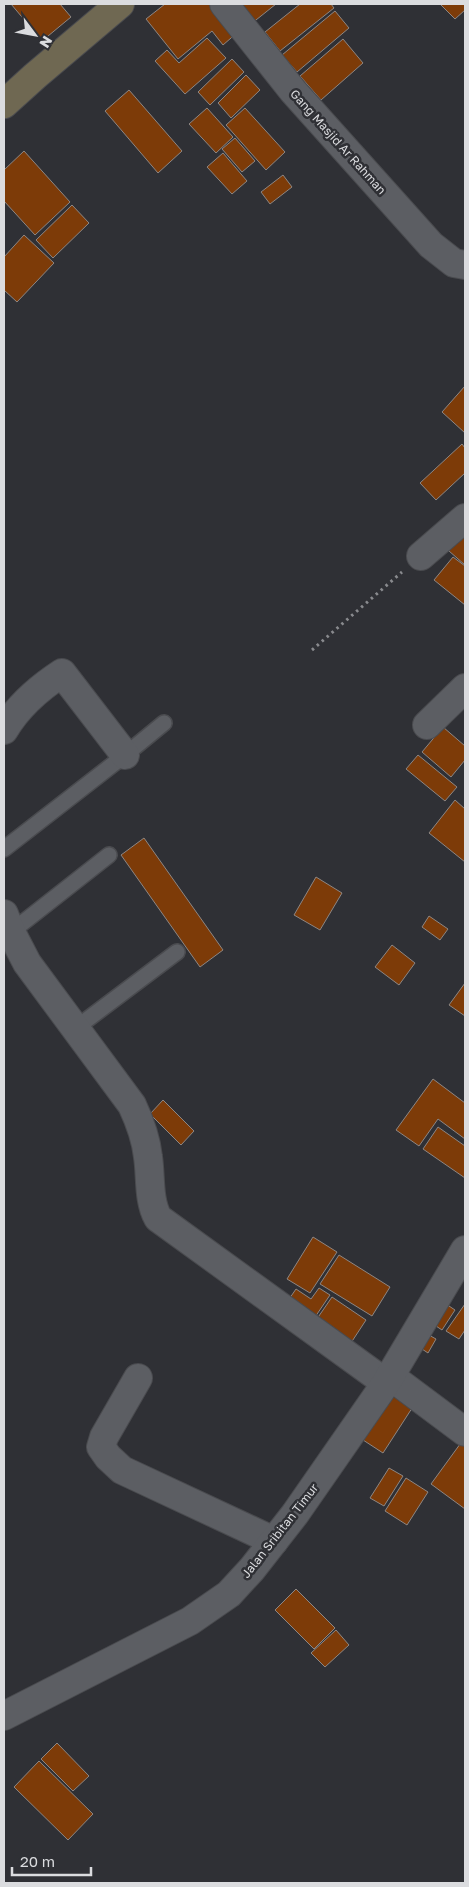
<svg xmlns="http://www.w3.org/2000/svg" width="469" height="1887" font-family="'Golos Text',sans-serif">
<rect width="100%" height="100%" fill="#2f3035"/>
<!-- building -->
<g fill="#7d3b08" stroke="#8d8683">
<polygon points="11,4 60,4 71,17 42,41"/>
<polygon points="165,4 217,4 239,31 223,45 212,31 178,59 146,19"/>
<polygon points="226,4 276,4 246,28"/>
<polygon points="300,4 331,4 334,8 280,51 265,32"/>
<polygon points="440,4 465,4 465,10 455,19"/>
<polygon points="335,11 349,28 297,72 282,55"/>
<polygon points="207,38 226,58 185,94 155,61 167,50 179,63"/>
<polygon points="343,39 363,63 321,100 300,76"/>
<polygon points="232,59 244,72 210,105 198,92"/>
<polygon points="246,75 260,90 231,118 218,103"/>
<polygon points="129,90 182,151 158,173 105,111"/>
<polygon points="207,108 233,137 216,153 189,124"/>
<polygon points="245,108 285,152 266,170 226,125"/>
<polygon points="235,138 255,161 242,172 222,149"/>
<polygon points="24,151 70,202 35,235 4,201 4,170"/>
<polygon points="223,153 247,181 232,194 207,167"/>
<polygon points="283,175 292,187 270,204 261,192"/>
<polygon points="72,205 89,223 53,258 36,240"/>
<polygon points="24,235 54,263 17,302 4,290 4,257"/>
<polygon points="465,386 465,433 442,412"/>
<polygon points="462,444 465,448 465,473 436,500 420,483"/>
<polygon points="465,531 465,565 449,551"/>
<polygon points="453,557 465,566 465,605 434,580"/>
<polygon points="443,727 465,746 465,760 451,777 422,752"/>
<polygon points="418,755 457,787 445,801 406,769"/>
<polygon points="455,800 465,809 465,862 429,833"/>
<polygon points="144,838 223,950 200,967 121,855"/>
<polygon points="316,877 342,893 320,930 294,915"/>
<polygon points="429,916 448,929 440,940 422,927"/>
<polygon points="392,945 415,963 399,985 375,967"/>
<polygon points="465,983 465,1016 449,1005"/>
<polygon points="433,1079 465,1103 465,1139 438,1119 419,1146 396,1130"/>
<polygon points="163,1100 194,1131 181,1145 150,1114"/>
<polygon points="438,1127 465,1146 465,1178 423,1149"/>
<polygon points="313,1237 337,1252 310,1293 287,1279"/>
<polygon points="339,1255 390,1287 372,1316 320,1284"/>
<polygon points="319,1288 330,1295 311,1323 285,1305 296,1289 311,1299"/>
<polygon points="332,1297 366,1320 347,1349 312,1326"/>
<polygon points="446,1304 455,1310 442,1330 433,1324"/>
<polygon points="465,1304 465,1330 459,1339 446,1331"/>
<polygon points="427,1334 436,1339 428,1353 419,1347"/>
<polygon points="393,1387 416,1402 383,1453 360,1438"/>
<polygon points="463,1440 465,1442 465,1509 431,1484"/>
<polygon points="389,1468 403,1476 384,1506 370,1498"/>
<polygon points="406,1478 428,1492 407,1525 385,1511"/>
<polygon points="296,1589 335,1628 314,1649 275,1610"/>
<polygon points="336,1630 349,1645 325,1667 311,1653"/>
<polygon points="57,1743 89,1776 73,1791 41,1759"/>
<polygon points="39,1761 93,1814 68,1840 14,1787"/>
</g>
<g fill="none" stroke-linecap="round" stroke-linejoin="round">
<defs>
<g id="service">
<polyline points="4,849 125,755 164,723"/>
<polyline points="11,932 109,855"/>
<polyline points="76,1028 177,952"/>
</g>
<g id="minor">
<polyline points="224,4 293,91 431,245 454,263 465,265"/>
<polyline points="421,556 465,518"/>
<polyline points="427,725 465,688"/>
<path d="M4 730C18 706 39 688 62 673L125 755"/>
<path d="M4 914 11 932 27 963 132 1105C140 1122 146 1138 148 1157 151 1176 148 1200 158 1218L386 1383"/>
<polyline points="390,1376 465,1432"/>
<polyline points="138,1378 104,1437 101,1447 108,1457 122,1470 274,1541"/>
<polyline points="4,1716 190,1621 229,1594 252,1569 295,1514 386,1383 465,1250"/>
</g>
<polyline id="secondary" points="4,104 35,76 120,4"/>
</defs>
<!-- service casing -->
<use href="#service" stroke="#4a4b4f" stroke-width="18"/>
<!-- minor casing -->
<use href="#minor" stroke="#4a4b4f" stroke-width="30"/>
<!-- secondary casing -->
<use href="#secondary" stroke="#4a4b4f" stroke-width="30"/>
<!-- path -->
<polyline stroke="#898a8e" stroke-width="3" stroke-dasharray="2.5 4" stroke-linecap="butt" points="312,650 402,572"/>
<!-- service -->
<use href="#service" stroke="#5c5e63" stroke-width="15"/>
<!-- minor -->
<use href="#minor" stroke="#5c5e63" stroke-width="28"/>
<!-- secondary -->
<use href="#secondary" stroke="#6f6852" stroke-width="28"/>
</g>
<g text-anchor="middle" stroke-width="5" stroke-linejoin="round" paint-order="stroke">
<!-- street labels -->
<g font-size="12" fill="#dbdcdf" stroke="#2f3035">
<text transform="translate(338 142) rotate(48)" y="4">Gang Masjid Ar Rahman</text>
<text transform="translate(280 1531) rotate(-52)" y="4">Jalan Sribitan Timur</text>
</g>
</g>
<!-- border -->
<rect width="469" height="1887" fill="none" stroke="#dbdcdf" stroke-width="10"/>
<!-- north arrow -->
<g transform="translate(35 35) rotate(122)" stroke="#2f3035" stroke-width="4" paint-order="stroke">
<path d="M0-4L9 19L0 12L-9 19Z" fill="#dbdcdf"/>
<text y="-8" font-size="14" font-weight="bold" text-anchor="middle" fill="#dbdcdf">N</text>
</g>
<!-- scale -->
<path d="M12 1867v8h79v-8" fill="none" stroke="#dbdcdf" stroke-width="2.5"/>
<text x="20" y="1867" font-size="15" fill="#dbdcdf" stroke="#2f3035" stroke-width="4" paint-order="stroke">20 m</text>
</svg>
